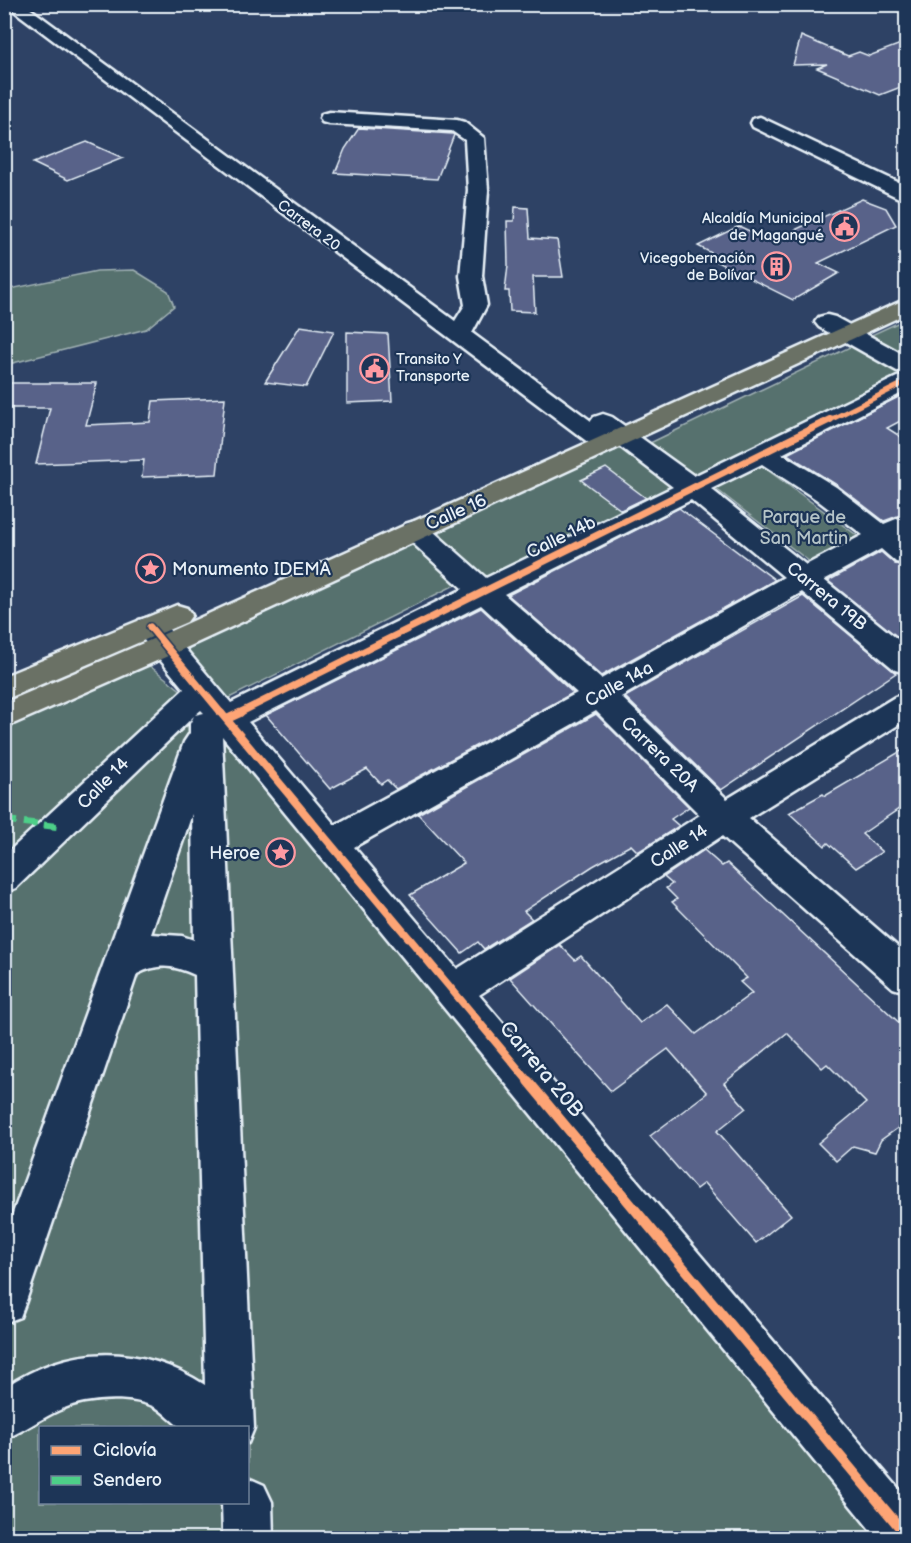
<svg xmlns="http://www.w3.org/2000/svg" width="911" height="1543" font-family="'Balsamiq Sans',sans-serif">
<rect width="100%" height="100%" fill="#2e4265"/>
<filter id="ink" filterUnits="userSpaceOnUse"><feTurbulence type="fractalNoise" baseFrequency=".0167" numOctaves="2"/><feDisplacementMap in="SourceGraphic" scale="12" xChannelSelector="R" yChannelSelector="G"/><feConvolveMatrix kernelMatrix="1 2 1 2 8 2 1 2 1" color-interpolation-filters="sRGB"/></filter>
<g filter="url(#ink)">
<!-- green -->
<g fill="#57716e" stroke="#a0b1b3" stroke-width="1.5" fill-rule="evenodd">
<polygon points="134,270 168,291 174,306 146,329 5,365 5,290 97,271"/>
<polygon points="906,319 906,360 865,338"/>
<polygon points="854,345 902,374 696,480 648,444"/>
<polygon points="618,441 684,490 491,583 448,546 434,524"/>
<polygon points="762,466 859,537 810,562 715,488"/>
<polygon points="411,539 457,584 227,699 179,650"/>
<polygon points="142,660 187,695 5,865 5,721"/>
<path d="M205 710 445 1001 878 1538H5V900L92 811ZM40 1428H248V1502H40Z"/>
</g>
<!-- building -->
<g fill="#586289" stroke="#e8f1f8" stroke-width="1.5">
<polygon points="801,36 848,56 859,52 869,56 906,42 906,85 880,95 817,68 827,64 793,65"/>
<polygon points="359,128 453,134 454,135 437,179 335,173 345,149"/>
<polygon points="87,142 123,158 68,180 33,163"/>
<polygon points="862,199 886,208 896,225 818,263 839,273 793,300 713,260 719,257 698,246 739,226 771,241"/>
<polygon points="515,207 528,208 530,238 557,240 563,277 533,277 535,312 510,311 509,291 505,291 508,265 507,221 514,221"/>
<polygon points="300,326 334,331 306,387 265,382"/>
<polygon points="347,332 388,334 392,401 347,403"/>
<polygon points="4,383 97,383 86,425 150,422 153,401 225,398 217,474 142,477 144,460 36,464 50,408 4,408"/>
<polygon points="906,393 906,418 887,428 906,440 906,513 884,521 837,485 787,454"/>
<polygon points="606,468 646,498 621,510 581,480"/>
<polygon points="679,508 775,580 601,676 508,595"/>
<polygon points="881,552 895,564 906,566 906,644 828,581"/>
<polygon points="803,596 896,673 721,790 625,697"/>
<polygon points="481,608 573,693 396,789 387,780 381,784 367,769 330,789 266,715"/>
<polygon points="596,714 689,807 671,819 679,826 638,852 631,845 593,866 524,911 532,919 484,949 478,942 462,953 410,895 464,863 418,814"/>
<polygon points="906,748 906,804 862,834 882,852 856,868 828,843 825,846 789,813 823,794 825,796"/>
<polygon points="704,850 722,866 727,863 906,1029 906,1122 881,1140 875,1152 853,1146 836,1161 818,1143 866,1103 827,1064 822,1068 787,1033 724,1083 746,1108 717,1131 791,1215 756,1243 704,1183 696,1189 650,1136 707,1093 668,1049 611,1091 510,978 560,945 575,960 581,956 640,1023 667,1004 696,1034 752,993 740,982 747,978 672,902 677,899 666,888 672,884 664,877"/>
</g>
<g fill="none" stroke-linecap="round" stroke-linejoin="round">
<defs>
<g id="minor">
<path d="M5 4H24L455 321 465 305 460 276 468 190 465 140 452 131 329 124 322 122 320 118 322 114 329 112 457 120 464 122 484 138 488 190 482 276 487 305 472 333 591 421 594 417 603 414 612 417 694 476 897 377 906 375V391L782 454 836 487 884 524 906 515V535L902 538 906 541V564L896 562 881 549 824 580 906 646V673L895 670 802 592 621 697 727 799 895 697 906 694V720L749 818 906 954V992L893 988 722 836 479 995 906 1497V1538H877L222 736 254 1428 248 1443V1428C237 1428 189 1430 182 1428 177 1426 164 1412 157 1408 136 1397 106 1398 84 1402 53 1408 32 1428 4 1439V1388C69 1344 140 1343 205 1385L195 975C172 965 160 963 137 974L26 1301 20 1317 4 1323V1238L184 742 190 733V724L194 716 16 888 4 892V856L184 689 139 634 135 627 139 620 150 617 161 620 231 703 463 589 405 536 401 530 405 524 415 521 425 524 486 578 673 487 618 445 615 449 606 452 597 449ZM762 464 816 499 863 535 806 565 711 489ZM691 500 784 577 601 679 504 594ZM481 605 577 693 335 825 248 722ZM201 710 204 713 195 715ZM596 711 700 815 457 969 354 847ZM192 814 194 940 182 936 151 934Z"/>
<polygon points="760,117 906,186 906,200 899,198 753,127 751,123 753,119"/>
<polygon points="827,315 835,317 906,356 906,373 897,371 819,327 815,322 819,317"/>
<polygon points="248,1478 264,1485 272,1502 273,1538 223,1538 222,1502 248,1502"/>
</g>
<g id="highway">
<polygon points="906,299 906,314 177,652 4,728 4,703 155,638"/>
<polygon points="177,605 187,608 192,615 187,622 4,700 4,676"/>
</g>
</defs>
<!-- minor casing -->
<use href="#minor" stroke="#e8f1f8" stroke-width="5"/>
<!-- highway casing -->
<use href="#highway" stroke="#e8f1f8" stroke-width="5"/>
<!-- minor -->
<use href="#minor" fill="#1d3557" fill-rule="evenodd"/>
<!-- highway -->
<use href="#highway" fill="#6b7165" fill-rule="evenodd"/>
<!-- quiet -->
<polyline stroke="#4dcf88" stroke-width="7" stroke-dasharray="13 7" stroke-linecap="butt" points="4,820 60,827"/>
<defs>
<polyline id="cycleway-far3" points="828,421 906,382"/>
<g id="cycleway-far2">
<polyline points="150,627 222,714"/>
<polyline points="237,714 831,419"/>
</g>
<g id="cycleway-far1">
<polyline points="221,713 529,1082"/>
<polyline points="227,719 240,713"/>
</g>
<polyline id="cycleway" points="528,1081 906,1535"/>
</defs>
<!-- cycleway-far3 casing -->
<use href="#cycleway-far3" stroke="#1d3557" stroke-width="8"/>
<!-- cycleway-far2 casing -->
<use href="#cycleway-far2" stroke="#1d3557" stroke-width="10"/>
<!-- cycleway-far1 casing -->
<use href="#cycleway-far1" stroke="#1d3557" stroke-width="12"/>
<!-- cycleway casing -->
<use href="#cycleway" stroke="#1d3557" stroke-width="14"/>
<!-- cycleway-far3 -->
<use href="#cycleway-far3" stroke="#fda474" stroke-width="5"/>
<!-- cycleway-far2 -->
<use href="#cycleway-far2" stroke="#fda474" stroke-width="7"/>
<!-- cycleway-far1 -->
<use href="#cycleway-far1" stroke="#fda474" stroke-width="8"/>
<!-- cycleway -->
<use href="#cycleway" stroke="#fda474" stroke-width="10"/>
</g>
</g>
<!-- icons -->
<defs>
<symbol id="civic-ring" viewBox="-11 -11 22 22"><circle r="9.5" fill="#1d3557" stroke="#ff9aa2" stroke-width="1.5"/><path d="M-.6-6.5H3V-4.5H.6V-3L4-1V1h2V6H-6V1h2V-1L-.6-3ZM-1.2 2.5V6h2.4V2.5Z" fill="#ff9aa2"/></symbol>
<symbol id="building-ring" viewBox="-11 -11 22 22"><circle r="9.5" fill="#1d3557" stroke="#ff9aa2" stroke-width="1.5"/><path d="M-4-6H4V6H1V3H-1V6H-4ZM-2.5-4.3h1.7v1.8h-1.7ZM.8-4.3h1.7v1.8H.8ZM-2.5-1h1.7V.8h-1.7ZM.8-1h1.7V.8H.8Z" fill="#ff9aa2"/></symbol>
<symbol id="sight-ring" viewBox="-11 -11 22 22"><circle r="9.5" fill="#1d3557" stroke="#ff9aa2" stroke-width="1.5"/><path d="M0-6L1.8-2.2L6-1.7L2.9 1.2L3.7 5.4L0 3.3L-3.7 5.4L-2.9 1.2L-6-1.7L-1.8-2.2Z" fill="#ff9aa2"/></symbol>
</defs>
<g fill-rule="evenodd">
<use href="#civic-ring" x="828" y="210" width="33" height="33"/>
<use href="#building-ring" x="760" y="250" width="33" height="33"/>
<use href="#civic-ring" x="358" y="352" width="33" height="33"/>
<use href="#sight-ring" x="134" y="552" width="33" height="33"/>
<use href="#sight-ring" x="264" y="836" width="33" height="33"/>
</g>
<g text-anchor="middle" stroke-width="4.5" stroke-linejoin="round" paint-order="stroke">
<!-- far-poi labels -->
<g font-size="15" fill="#e8f1f8" stroke="#1d3557" text-anchor="end">
<text x="824" y="223">Alcaldía Municipal<tspan x="824" dy="17">de Magangué</tspan></text>
<text x="755" y="263">Vicegobernación<tspan x="755" dy="17">de Bolívar</tspan></text>
<text x="396" y="364" text-anchor="start">Transito Y<tspan x="396" dy="17">Transporte</tspan></text>
</g>
<!-- far-street labels -->
<g font-size="15" fill="#e8f1f8" stroke="#1d3557">
<text transform="translate(309 225) rotate(37)" y="5">Carrera 20</text>
</g>
<!-- street labels -->
<g font-size="18" fill="#e8f1f8" stroke="#1d3557">
<text transform="translate(456 512) rotate(-24)" y="6">Calle 16</text>
<text transform="translate(561 537) rotate(-26)" y="6">Calle 14b</text>
<text transform="translate(827 596) rotate(39)" y="6">Carrera 19B</text>
<text transform="translate(619 684) rotate(-29)" y="6">Calle 14a</text>
<text transform="translate(660 754) rotate(44)" y="6">Carrera 20A</text>
<text transform="translate(103 783) rotate(-45)" y="6">Calle 14</text>
<text transform="translate(679 846) rotate(-33)" y="6">Calle 14</text>
</g>
<!-- park labels -->
<g font-size="18" fill="#b5c4c8" stroke="#1d3557">
<text x="804" y="523">Parque de<tspan x="804" dy="21">San Martin</tspan></text>
</g>
<!-- poi labels -->
<g font-size="18" fill="#e8f1f8" stroke="#1d3557" text-anchor="start">
<text x="172" y="575">Monumento IDEMA</text>
<text x="260" y="859" text-anchor="end">Heroe</text>
</g>
<!-- near-street labels -->
<g font-size="21" fill="#e8f1f8" stroke="#1d3557">
<text transform="translate(542 1069) rotate(50)" y="7">Carrera 20B</text>
</g>
</g>
<!-- margin -->
<rect width="911" height="1543" fill="none" stroke="#1d3557" stroke-width="24"/>
<rect x="12" y="12" width="887" height="1519" fill="none" stroke="#e8f1f8" stroke-width="2" filter="url(#ink)"/>
<!-- legend -->
<rect x="39" y="1426" width="210" height="78" fill="#1d3557" stroke="#6e8097" stroke-width="1.5"/>
<rect x="51" y="1446" width="30" height="9" fill="#fda474" stroke="#6e8097" stroke-width="1.5"/>
<text x="93" y="1456" font-size="18" fill="#e8f1f8">Ciclovía</text>
<rect x="51" y="1476" width="30" height="9" fill="#4dcf88" stroke="#6e8097" stroke-width="1.5"/>
<text x="93" y="1486" font-size="18" fill="#e8f1f8">Sendero</text>
</svg>
